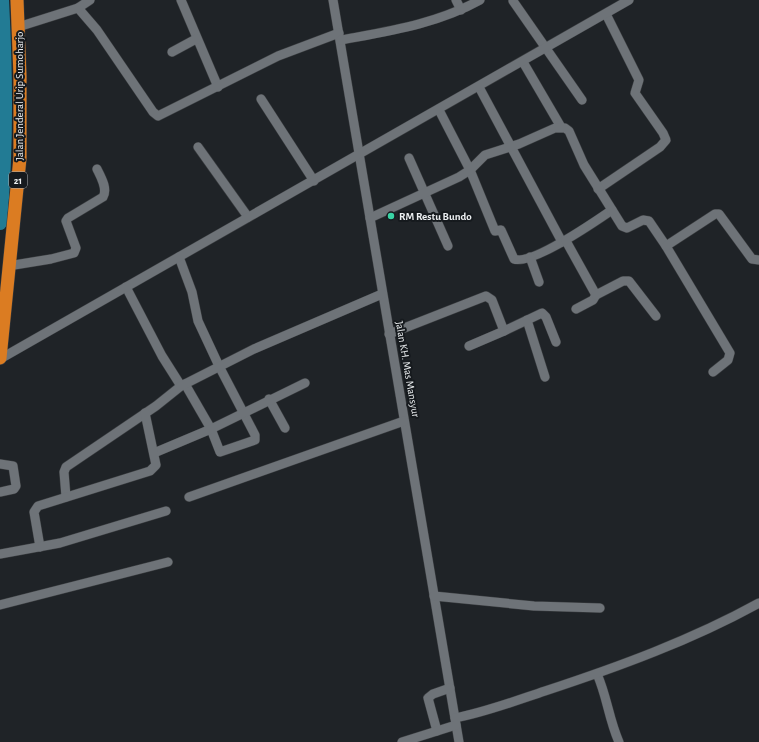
<svg xmlns="http://www.w3.org/2000/svg" width="759" height="742" font-family="'Alegreya Sans',sans-serif">
<rect width="100%" height="100%" fill="#1f2327"/>
<g fill="none" stroke-linecap="round" stroke-linejoin="round">
<!-- river -->
<path stroke="#227b94" stroke-width="14" d="M0 223C7 149 6 74 2 0"/>
<defs>
<g id="minor">
<polyline points="181,0 218,87"/>
<polyline points="333,0 459,742"/>
<polyline points="456,0 461,10"/>
<polyline points="513,1 582,100"/>
<polyline points="78,8 97,30 153,112 158,116 278,56 339,33"/>
<polyline points="18,27 78,8 90,0"/>
<path d="M341 40C389 31 437 24 480 0"/>
<polyline points="172,52 196,39"/>
<polyline points="523,62 561,127"/>
<polyline points="479,87 562,242"/>
<polyline points="261,99 314,181"/>
<path d="M439 110 470 170 495 231 501 230 514 259C531 266 596 221 612 210"/>
<polyline points="198,147 248,217"/>
<polyline points="409,158 448,246"/>
<polyline points="598,189 660,147 666,140 663,133 635,93 639,80 606,14"/>
<polyline points="370,218 459,177 470,170 485,155 519,144 555,128 565,128 569,131 584,165 622,226 627,228 643,220 649,221 666,246 730,353 728,360 713,372"/>
<polyline points="566,241 596,295 593,300 576,309"/>
<polyline points="666,246 715,214 719,214 752,259 759,260"/>
<polyline points="179,257 192,292 198,321 219,366 255,435 255,440 220,452 211,429 185,384"/>
<polyline points="530,257 539,282"/>
<path d="M8 266 51 259 74 253 76 248 66 221 68 218 103 197C108 189 101 177 97 169"/>
<polyline points="126,287 162,356 181,386"/>
<polyline points="596,295 623,281 629,281 656,316"/>
<polyline points="527,320 545,377"/>
<polyline points="389,334 486,296 492,300 504,331 542,313 546,317 556,342"/>
<polyline points="469,346 504,331"/>
<polyline points="0,359 629,0"/>
<polyline points="269,399 285,428"/>
<polyline points="154,453 211,429 305,383"/>
<polyline points="0,464 13,466 16,486 14,489 0,492"/>
<polyline points="66,497 64,472 66,467 156,406 181,386 254,349 382,294"/>
<polyline points="189,497 404,421"/>
<polyline points="40,547 34,512 38,506 150,471 156,465 145,413"/>
<polyline points="0,554 60,543 166,511"/>
<polyline points="434,596 534,606 600,608"/>
<polyline points="0,605 168,562"/>
<path d="M597 674C607 696 609 720 619 742"/>
<path d="M455 718C486 712 515 701 545 691 618 667 692 640 759 603"/>
<polyline points="437,731 428,698 433,694 450,688"/>
<polyline points="402,742 456,725"/>
</g>
<polyline id="highway" points="0,358 20,158 20,76 17,0"/>
</defs>
<!-- minor casing -->
<use href="#minor" stroke="#3b3e41" stroke-width="10"/>
<!-- highway casing -->
<use href="#highway" stroke="#3b3e41" stroke-width="14"/>
<!-- minor -->
<use href="#minor" stroke="#6e7378" stroke-width="9"/>
<!-- highway -->
<use href="#highway" stroke="#db7c22" stroke-width="13"/>
</g>
<!-- markers -->
<circle fill="#39d4a5" stroke="#161a1e" stroke-width="1.5" cx="391" cy="216" r="4"/>
<g text-anchor="middle" stroke-width="4" stroke-linejoin="round" paint-order="stroke">
<!-- shield labels -->
<rect fill="#161a1e" stroke="#abaeb1" stroke-width="1" x="9" y="172" width="18" height="16" rx="3"/>
<g font-size="10" font-weight="bold" fill="#ebeef0">
<text x="18" y="184">21</text>
</g>
<!-- street labels -->
<g font-size="11" fill="#ebeef0" stroke="#161a1e">
<text transform="translate(19 96) rotate(-90)" y="4">Jalan Jenderal Urip Sumoharjo</text>
<text transform="translate(408 369) rotate(80)" y="4">Jalan KH. Mas Mansyur</text>
</g>
<!-- poi labels -->
<g font-size="11" font-weight="bold" fill="#ebeef0" stroke="#161a1e" text-anchor="start">
<text x="399" y="220">RM Restu Bundo</text>
</g>
</g>
</svg>
